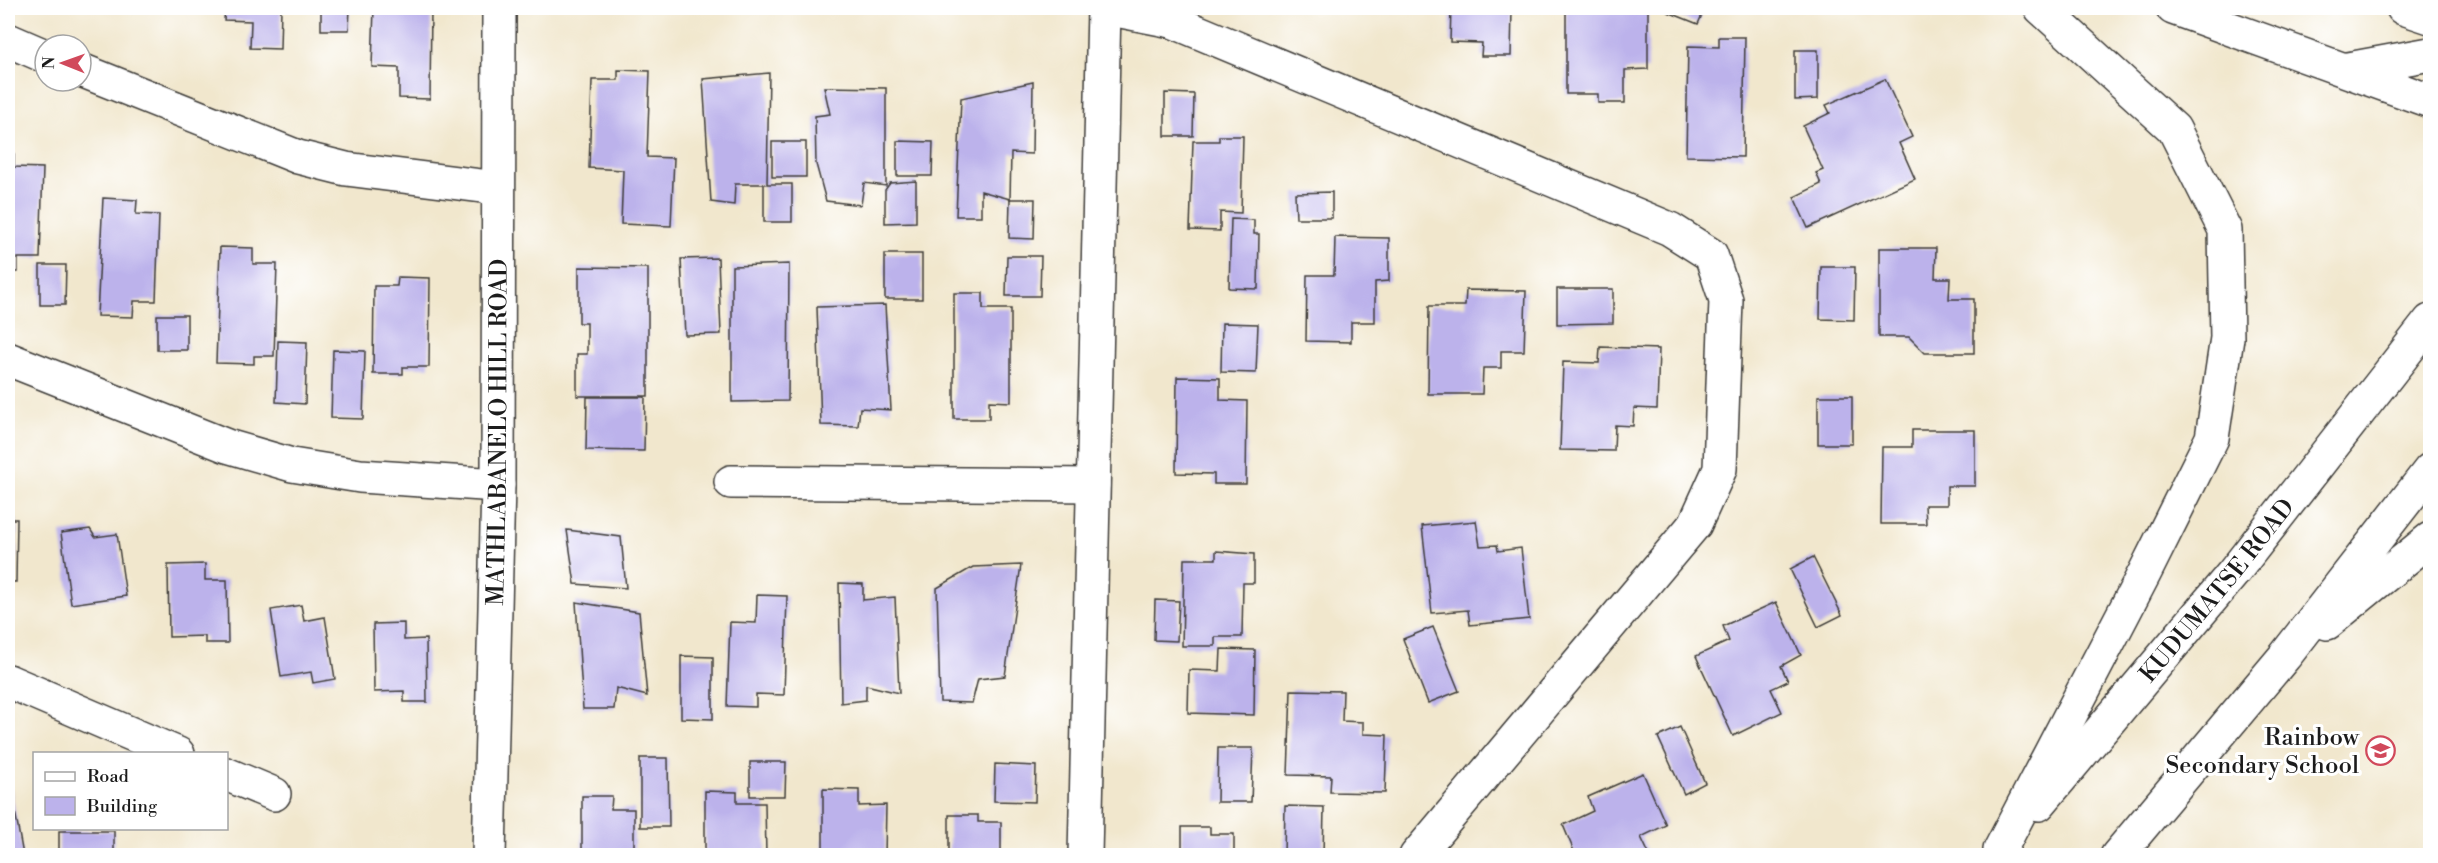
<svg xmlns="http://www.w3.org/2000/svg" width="2438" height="863" font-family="'Libre Bodoni',serif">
<rect width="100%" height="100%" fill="#fff"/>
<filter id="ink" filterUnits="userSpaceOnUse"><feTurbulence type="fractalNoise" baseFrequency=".0167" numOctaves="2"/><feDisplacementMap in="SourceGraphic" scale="12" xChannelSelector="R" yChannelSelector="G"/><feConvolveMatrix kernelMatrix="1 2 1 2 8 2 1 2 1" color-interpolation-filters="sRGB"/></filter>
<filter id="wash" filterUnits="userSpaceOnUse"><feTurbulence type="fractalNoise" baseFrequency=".008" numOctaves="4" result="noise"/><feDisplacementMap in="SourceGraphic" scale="24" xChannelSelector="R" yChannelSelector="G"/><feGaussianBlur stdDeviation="1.35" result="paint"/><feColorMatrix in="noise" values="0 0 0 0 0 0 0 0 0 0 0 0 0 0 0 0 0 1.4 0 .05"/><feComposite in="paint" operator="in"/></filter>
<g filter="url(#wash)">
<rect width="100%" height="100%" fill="#f1e7cd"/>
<g id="blocks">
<!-- building -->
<g fill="#bcb2eb">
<polygon points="225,8 281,8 280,49 250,48 251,21 224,20"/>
<polygon points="321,8 350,8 349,30 321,30"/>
<polygon points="374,8 431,8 430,99 399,98 399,68 372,67"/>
<polygon points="1357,8 1388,8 1388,11 1357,10"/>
<polygon points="1451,8 1512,8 1511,56 1481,56 1482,43 1450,42"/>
<polygon points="1566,8 1648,8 1648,69 1625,70 1625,103 1598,103 1598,94 1566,94"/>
<polygon points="1658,8 1705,8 1698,24"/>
<polygon points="1719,37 1745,37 1743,157 1686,156 1688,46 1719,47"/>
<polygon points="1795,50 1818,50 1818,99 1795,100"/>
<polygon points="618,70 650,71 647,157 674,158 671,226 621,224 623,170 589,168 592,80 618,80"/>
<polygon points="769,73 767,184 792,184 792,222 764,222 764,184 735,184 734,205 711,202 703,79"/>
<polygon points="1885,79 1912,137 1899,143 1915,179 1808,228 1794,197 1821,184 1816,173 1823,170 1803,126 1830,113 1826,105"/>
<polygon points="1033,82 1032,154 1011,153 1010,199 981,191 981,216 956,216 961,98"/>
<polygon points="824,87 886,88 886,186 864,183 861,205 826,201 816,164 815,116 830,114"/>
<polygon points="1165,93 1194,94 1193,136 1165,136"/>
<polygon points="1219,136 1243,136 1241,213 1220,212 1220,231 1190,230 1193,141 1219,141"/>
<polygon points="897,141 933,142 932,176 897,176"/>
<rect x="772" y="142" width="34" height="35"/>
<polygon points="8,154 14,154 14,167 43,168 40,258 18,258 18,272 8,272"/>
<polygon points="916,181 916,222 885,223 885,190 890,183"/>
<polygon points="1332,192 1332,218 1296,218 1295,193"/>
<polygon points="103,198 137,200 136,214 159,215 156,301 134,301 133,317 97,316"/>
<polygon points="1010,199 1035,199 1034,239 1009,238"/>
<polygon points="1231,219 1254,220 1254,234 1259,234 1258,289 1229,288"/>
<polygon points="1335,237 1389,238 1389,281 1375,282 1375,322 1351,322 1351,342 1306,341 1307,275 1334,275"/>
<polygon points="220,247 253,248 253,264 277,264 274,356 254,356 254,364 216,363"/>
<polygon points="1879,248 1936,248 1935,278 1950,278 1949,299 1974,299 1974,353 1925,353 1909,337 1879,337"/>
<rect x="885" y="254" width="37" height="45"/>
<polygon points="1007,256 1041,256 1040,296 1006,296"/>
<polygon points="718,258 721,334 685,335 681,259"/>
<polygon points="789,264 788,401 732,402 732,266"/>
<polygon points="40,265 66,265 65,305 40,305"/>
<polygon points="579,267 648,268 648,396 577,396 577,354 587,354 587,323 579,323"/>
<polygon points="1821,267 1855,267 1854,320 1820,319"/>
<polygon points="398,277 430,278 429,367 403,367 403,374 373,374 374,286 397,286"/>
<polygon points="1557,289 1613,289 1613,323 1557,324"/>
<polygon points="1466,290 1526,291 1524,351 1501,351 1501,368 1483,368 1482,394 1428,394 1429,306 1465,306"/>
<polygon points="954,293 983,293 983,309 1011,309 1011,402 989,401 989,419 954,419"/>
<polygon points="885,305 891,410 860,408 858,426 821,425 817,307"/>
<rect x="157" y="315" width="30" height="35"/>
<polygon points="1222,323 1258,324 1256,373 1221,372"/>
<polygon points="278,341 307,342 305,404 276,402"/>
<polygon points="1600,347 1659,349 1657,409 1634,408 1633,426 1615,425 1614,451 1560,450 1563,362 1599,363"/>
<polygon points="333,350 365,351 363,419 331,418"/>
<polygon points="1177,377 1220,378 1220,400 1247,401 1246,484 1214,484 1214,474 1176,473"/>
<rect x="1818" y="396" width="34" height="48"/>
<polygon points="587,397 645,397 644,451 586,450"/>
<polygon points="1912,430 1975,430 1975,486 1947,486 1947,505 1925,505 1926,524 1881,524 1882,447 1912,447"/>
<polygon points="8,519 17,519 16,582 8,582"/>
<polygon points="1476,521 1480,546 1497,545 1498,551 1521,548 1529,619 1470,625 1468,610 1432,613 1422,526"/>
<polygon points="90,529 95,537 117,534 126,596 71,604 61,533"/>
<polygon points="567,530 621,537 626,588 575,584"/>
<polygon points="1216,551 1254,554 1254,583 1243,583 1242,637 1215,637 1215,646 1182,646 1184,559 1216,559"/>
<polygon points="1813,557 1842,615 1818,627 1790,569"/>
<polygon points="205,564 205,580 227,580 228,643 205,643 205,636 169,637 168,565"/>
<polygon points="1021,565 1005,676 978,679 972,703 940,702 937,588 973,567"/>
<polygon points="839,583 863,584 863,600 895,597 899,693 866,685 866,700 841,703"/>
<polygon points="757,595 787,596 784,695 756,694 756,707 727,706 730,622 756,623"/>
<polygon points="1155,600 1179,601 1177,641 1154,640"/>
<polygon points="576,602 639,612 647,696 616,688 614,709 583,709"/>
<polygon points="1776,602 1801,655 1781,666 1788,681 1771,689 1782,712 1733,736 1696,656 1729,641 1723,626"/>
<polygon points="301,605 304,621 325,617 335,679 313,683 311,672 281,677 271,610"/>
<polygon points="404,623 404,640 426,639 427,702 404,702 404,691 374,692 373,624"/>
<polygon points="1433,627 1459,691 1428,703 1403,639"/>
<polygon points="1221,649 1255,650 1254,715 1188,713 1189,670 1220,671"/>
<polygon points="681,656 713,657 713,719 681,718"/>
<polygon points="1291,690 1343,691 1342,721 1363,722 1363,734 1387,735 1385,793 1330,792 1331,776 1288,775"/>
<polygon points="1680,727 1705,783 1684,794 1658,737"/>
<polygon points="1218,748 1253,748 1251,802 1217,802"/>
<polygon points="640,758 668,758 669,827 640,827"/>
<polygon points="750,762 786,762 785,796 750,796"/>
<polygon points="995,764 1036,766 1035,802 994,801"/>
<polygon points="1643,773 1666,825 1641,837 1650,856 1576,856 1563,825 1593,811 1588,797"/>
<polygon points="8,789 11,789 23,855 8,856"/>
<polygon points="823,789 859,790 859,806 886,805 885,856 823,856"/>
<polygon points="705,791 737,792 737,803 765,803 766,856 705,856"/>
<polygon points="582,796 612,796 611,809 634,809 634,856 582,856"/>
<polygon points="1285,806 1324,807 1323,856 1284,856"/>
<polygon points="949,815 978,815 978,822 1001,822 1001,856 949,856"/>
<polygon points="1182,827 1210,827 1210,834 1234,834 1234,856 1182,856"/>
<rect x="59" y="831" width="55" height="25"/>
</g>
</g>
</g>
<g filter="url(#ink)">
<use href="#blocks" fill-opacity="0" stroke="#3c3a37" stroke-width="1.5"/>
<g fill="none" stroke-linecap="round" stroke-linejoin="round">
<defs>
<g id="minor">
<polyline points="1106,8 1172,21 1670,229 1711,255 1726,300 1720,469 1695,524 1416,856"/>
<polyline points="2173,8 2430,101"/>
<polyline points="8,40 45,56"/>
<polyline points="2348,69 2430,54"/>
<polyline points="81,70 298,157 346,169 498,188"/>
<polyline points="8,359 227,446 292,465 360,476 498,485"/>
<polyline points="731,482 1093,485"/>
<polyline points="8,681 178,754"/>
<polyline points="226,774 274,794"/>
<path id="s1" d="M489 856 498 485 499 8"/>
<polyline points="1085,856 1104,8"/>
</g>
<g id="major">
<polyline points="2327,623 2430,539"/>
<path id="s2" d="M2039 804 2234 572 2430 321"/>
<polyline points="2000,850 2145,572 2212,438 2227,338 2225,230 2174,129 2041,8"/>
<polyline points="2117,856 2285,656 2430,470"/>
</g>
<polyline id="highway" points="2403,8 2430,17"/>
</defs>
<!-- minor casing -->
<use href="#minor" stroke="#3c3a37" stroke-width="36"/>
<!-- major casing -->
<use href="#major" stroke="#3c3a37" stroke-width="36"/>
<!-- highway casing -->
<use href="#highway" stroke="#3c3a37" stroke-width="36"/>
<!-- minor -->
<use href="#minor" stroke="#fff" stroke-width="33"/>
<!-- major -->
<use href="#major" stroke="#fff" stroke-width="33"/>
<!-- highway -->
<use href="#highway" stroke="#fff" stroke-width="33"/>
</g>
</g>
<!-- icons -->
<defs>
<symbol id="school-ring" viewBox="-11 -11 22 22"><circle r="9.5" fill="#fff" stroke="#d1495b" stroke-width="1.5"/><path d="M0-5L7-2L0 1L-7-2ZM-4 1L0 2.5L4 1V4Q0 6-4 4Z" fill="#d1495b"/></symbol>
</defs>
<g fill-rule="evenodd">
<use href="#school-ring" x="2364" y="734" width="33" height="33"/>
</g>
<g text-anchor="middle" stroke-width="6" stroke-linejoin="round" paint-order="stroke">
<!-- street labels -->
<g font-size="24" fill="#1c1c1c" stroke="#fff">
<text dy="8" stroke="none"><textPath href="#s1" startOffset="424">MATHLABANELO HILL ROAD</textPath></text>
<text dy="8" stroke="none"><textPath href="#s2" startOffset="278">KUDUMATSE ROAD</textPath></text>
</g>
<!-- poi labels -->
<g font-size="24" fill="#1c1c1c" stroke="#fff" text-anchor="end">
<text x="2359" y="745">Rainbow<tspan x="2359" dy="28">Secondary School</tspan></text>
</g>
</g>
<!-- margin -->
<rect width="2438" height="863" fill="none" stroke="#fff" stroke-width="30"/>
<!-- legend -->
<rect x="33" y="752" width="195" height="78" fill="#ffffff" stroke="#a4a4a4" stroke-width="1.5"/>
<rect x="45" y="772" width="30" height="9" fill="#ffffff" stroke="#a4a4a4" stroke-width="1.5"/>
<text x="87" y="782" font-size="18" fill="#1c1c1c">Road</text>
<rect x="45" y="797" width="30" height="18" fill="#bcb2eb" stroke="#a4a4a4" stroke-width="1.5"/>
<text x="87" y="812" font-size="18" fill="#1c1c1c">Building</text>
<!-- north arrow -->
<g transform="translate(63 63) rotate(271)"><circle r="28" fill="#ffffff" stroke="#a4a4a4" stroke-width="1.5"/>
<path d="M0-4.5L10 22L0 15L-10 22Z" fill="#d1495b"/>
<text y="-9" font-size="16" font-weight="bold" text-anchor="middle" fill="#1c1c1c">N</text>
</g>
</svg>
